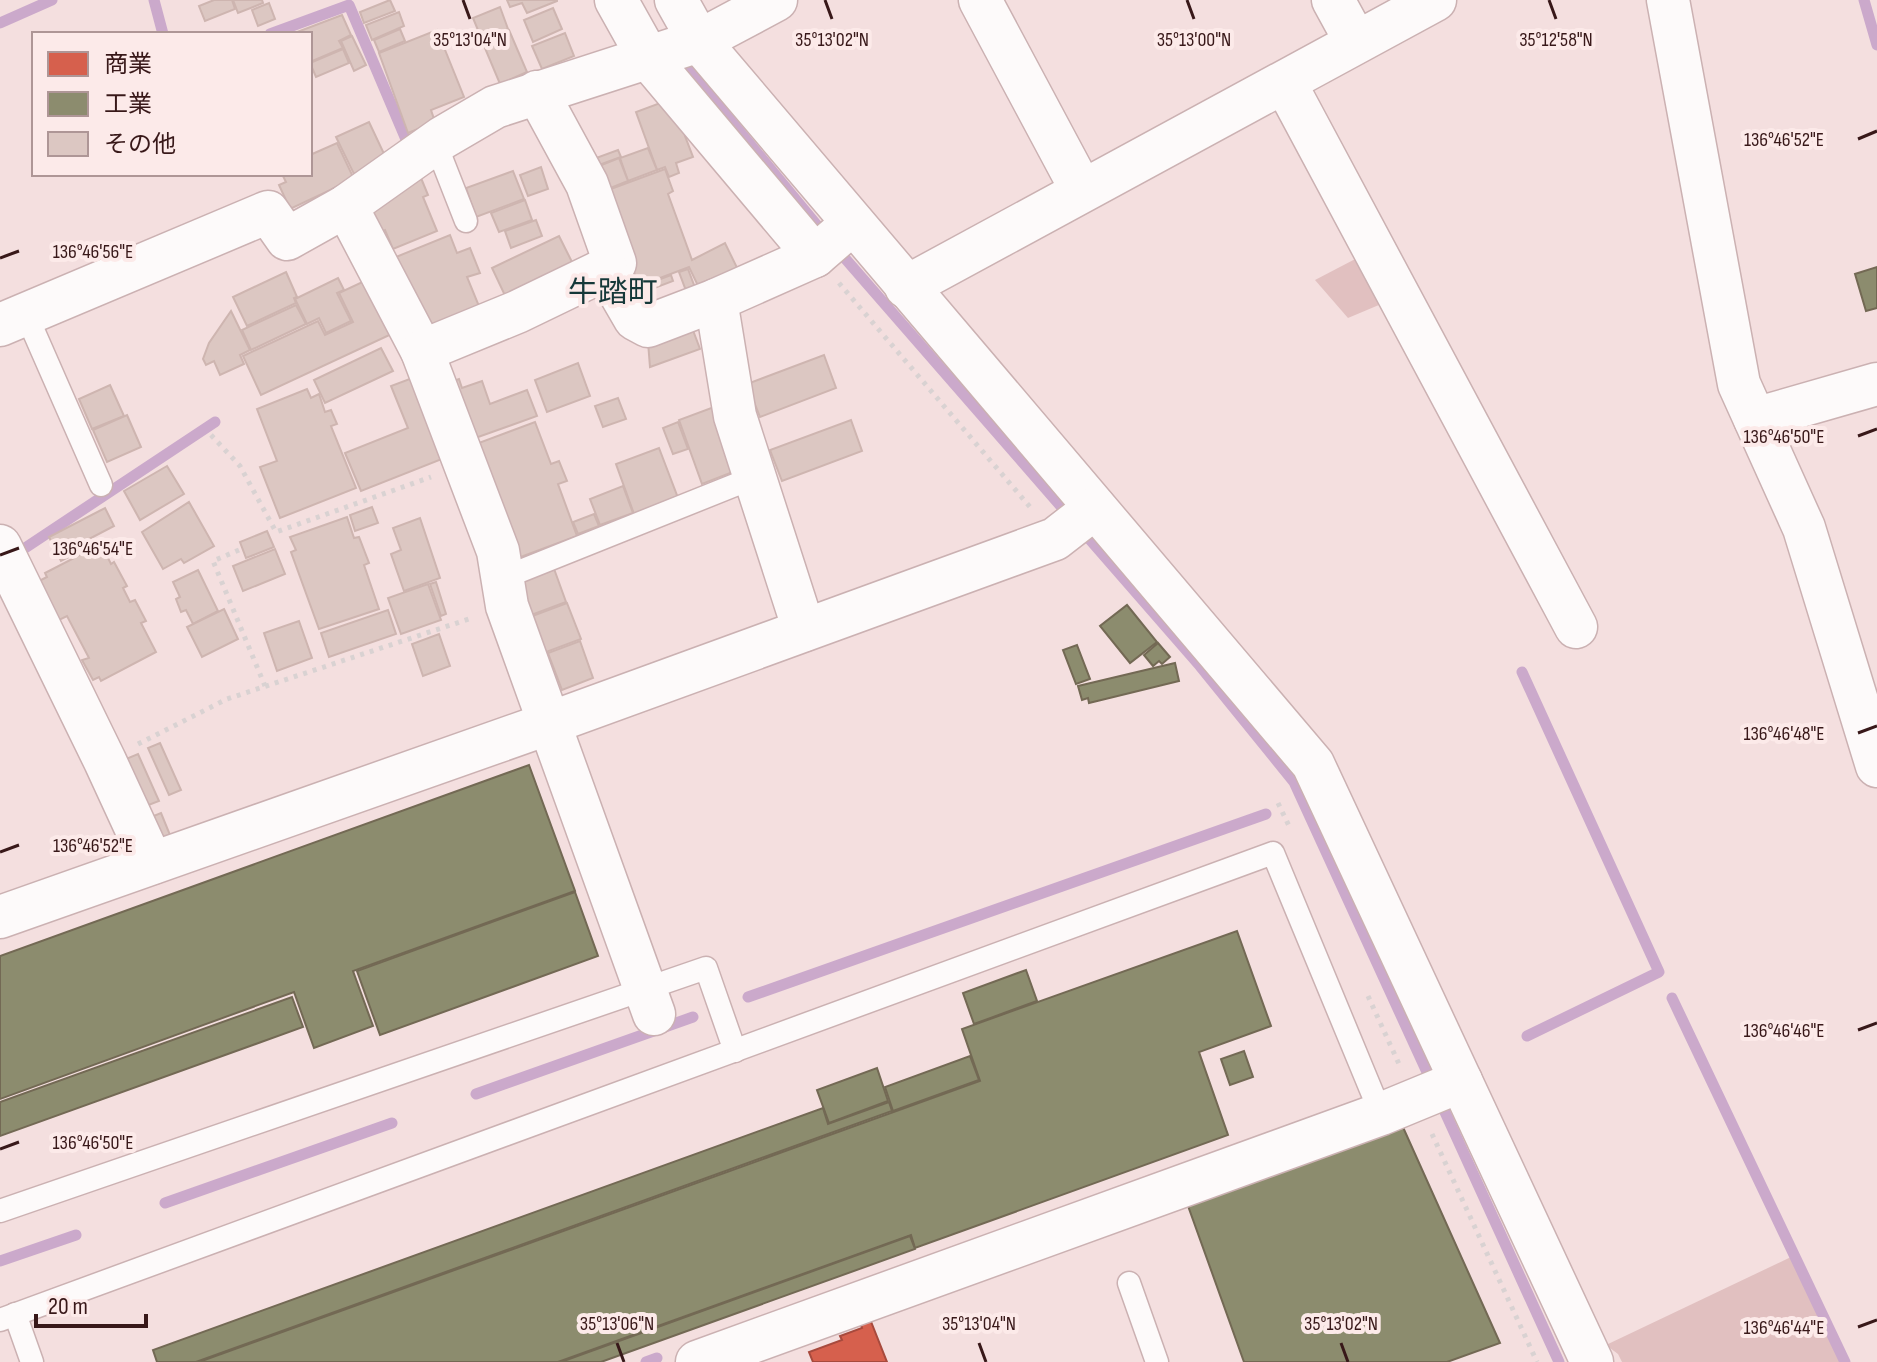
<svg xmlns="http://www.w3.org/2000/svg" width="1877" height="1362" font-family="'Sofia Sans Condensed','Noto Sans JP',sans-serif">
<rect width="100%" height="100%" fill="#f4dfdf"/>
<!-- green -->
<g fill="#e1c0c0">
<polygon points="1361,256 1386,302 1348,318 1315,280"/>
<polygon points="1791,1257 1840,1362 1622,1362 1618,1354 1606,1345"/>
</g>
<!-- shops -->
<polygon fill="#d6604d" stroke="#a74a3d" stroke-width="2" points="868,1314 887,1362 813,1362 809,1352 842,1340 840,1336 862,1328 858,1317"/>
<!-- industry -->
<g fill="#8c8c6e" stroke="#736954" stroke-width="2">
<polygon points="1877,267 1877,308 1866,311 1855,274"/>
<polygon points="1127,605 1157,642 1130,663 1100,626"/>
<polygon points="1158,643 1170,657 1162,664 1159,661 1153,666 1144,655"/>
<polygon points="1077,645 1090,679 1076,684 1063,650"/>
<polygon points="1175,663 1179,681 1089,703 1088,698 1082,700 1078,686"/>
<polygon points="529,765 575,891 353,971 373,1026 314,1048 294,992 0,1099 0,956"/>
<polygon points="575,892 598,956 380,1035 357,971"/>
<polygon points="1237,931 1271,1026 1199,1052 1228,1135 915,1248 911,1235 558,1362 199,1362 980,1081 962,1029"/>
<polygon points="1026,970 1037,1001 974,1024 963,993"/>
<polygon points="292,997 303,1027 0,1136 0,1102"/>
<polygon points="1244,1051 1253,1077 1230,1085 1221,1059"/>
<polygon points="970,1056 979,1080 893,1111 885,1087"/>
<polygon points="877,1068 888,1101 829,1123 817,1090"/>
<polygon points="889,1102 892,1111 196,1362 157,1362 153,1350 823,1108 828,1124"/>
<polygon points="1402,1125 1500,1343 1447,1362 1244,1362 1187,1203"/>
<polygon points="910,1236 915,1249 601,1362 561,1362"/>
</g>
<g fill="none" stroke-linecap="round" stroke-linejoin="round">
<!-- stream -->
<g stroke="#cba9cb" stroke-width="11">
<polyline points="154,0 163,34"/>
<polyline points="1864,0 1877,45"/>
<polyline points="0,23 52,0"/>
<polyline points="270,34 349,5 408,144"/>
<polyline points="678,57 825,235"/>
<polyline points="836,248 1200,666 1294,782 1432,1083"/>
<polyline points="16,554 215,422"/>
<polyline points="1522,672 1659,972 1527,1036"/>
<polyline points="748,997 1266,814"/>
<polyline points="1672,998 1845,1362"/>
<polyline points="476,1094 693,1017"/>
<polyline points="1439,1099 1559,1362"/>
<polyline points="165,1203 392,1123"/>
<polyline points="0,1261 76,1235"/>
<polyline points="646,1362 657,1358"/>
</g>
</g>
<!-- building -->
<g fill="#dcc7c2" stroke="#ceb5b0" stroke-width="2">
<polygon points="214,0 232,0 235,9 205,21 199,6"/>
<polygon points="233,0 262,0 263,3 238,13"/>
<polygon points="390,0 395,11 364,23 360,12"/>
<polygon points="507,0 557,0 557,1 527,13 522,3 510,7"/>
<polygon points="269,3 275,19 258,26 252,10"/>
<polygon points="500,7 508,29 482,40 473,18"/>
<polygon points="553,8 562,29 533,42 524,20"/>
<polygon points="399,12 404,26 372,40 366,25"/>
<polygon points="342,15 351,35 339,41 343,48 310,62 310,34 292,34"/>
<polygon points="400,29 405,41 379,52 374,40"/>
<polygon points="437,30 464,97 431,110 435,122 408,133 379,53"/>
<polygon points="509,30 527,72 500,84 482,41"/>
<polygon points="565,33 574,56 542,69 532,46"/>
<polygon points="352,36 366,65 354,71 341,41"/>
<polygon points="343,49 349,63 316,77 310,63"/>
<polygon points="671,99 688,135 685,136 693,157 676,163 679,173 669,177 665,167 657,170 636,112"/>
<polygon points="369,122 386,158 354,174 336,137"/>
<polygon points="337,143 354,179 290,209 279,185 286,182 282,174 310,174 310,155"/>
<polygon points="648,148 657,170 628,181 620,158"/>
<polygon points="618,150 621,157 599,165 596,158"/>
<polygon points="619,158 628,181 608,189 599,166"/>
<polygon points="541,167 548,189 528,196 520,175"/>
<polygon points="665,169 673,191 668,194 692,260 725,243 741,276 702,294 689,267 639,286 612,212 608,190"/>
<polygon points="513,171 524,199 476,217 466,188"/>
<polygon points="421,178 428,195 423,197 437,231 393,249 385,230 381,232 371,208"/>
<polygon points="525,200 532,220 499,232 491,213"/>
<polygon points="536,220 542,236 511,248 505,231"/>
<polygon points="450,235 457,253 470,248 480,273 467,277 483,316 428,338 396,257"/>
<polygon points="559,236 577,272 509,304 492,268"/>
<polygon points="688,269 697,293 688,296 679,272"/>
<polygon points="286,272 297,297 294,298 296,303 247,326 233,297"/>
<polygon points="671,275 673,281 644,292 642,286"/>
<polygon points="373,277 398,331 261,395 243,356 318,321 325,335 353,322 339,293"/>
<polygon points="338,278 344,290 337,293 351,321 326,333 319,318 307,324 295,299"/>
<polygon points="296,305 306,324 251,350 242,330"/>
<polygon points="231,311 250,350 240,355 244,364 220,375 214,361 206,365 203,359 209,343"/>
<polygon points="691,325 700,349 650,367 648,342"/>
<polygon points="381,348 393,371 325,403 314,380"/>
<polygon points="824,355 836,388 760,417 747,384"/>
<polygon points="578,363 590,396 547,412 535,380"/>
<polygon points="415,377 447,457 361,491 345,453 408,428 391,386"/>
<polygon points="459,379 462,388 482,381 490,404 527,390 537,416 467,441 445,384"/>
<polygon points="110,385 124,416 92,429 79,399"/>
<polygon points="307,389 311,398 319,394 325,412 331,410 337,424 331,426 356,488 280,518 260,467 277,461 257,409"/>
<polygon points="618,398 626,419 603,427 595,406"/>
<polygon points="714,407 738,470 702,484 679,420"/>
<polygon points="127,415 141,447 107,462 93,430"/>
<polygon points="851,420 862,451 782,481 770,450"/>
<polygon points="535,422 551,464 559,461 567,481 558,484 577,536 518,558 476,444"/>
<polygon points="678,422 688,449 673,454 663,428"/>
<polygon points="659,448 678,498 634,514 616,464"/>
<polygon points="167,466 184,494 140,520 124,491"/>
<polygon points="623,486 633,513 600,525 590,499"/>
<polygon points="189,502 214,546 184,563 181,559 163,569 142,532"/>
<polygon points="372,507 378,523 355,531 350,515"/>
<polygon points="105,508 114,526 89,539 92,545 61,561 49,537"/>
<polygon points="594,514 599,526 578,534 573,522"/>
<polygon points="347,517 354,538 359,537 369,563 364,565 379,609 319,629 291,552 296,550 290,537"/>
<polygon points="420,518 440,578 404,591 391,554 401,550 393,528"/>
<polygon points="267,531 274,547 246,558 240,542"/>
<polygon points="101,544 111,564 114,562 127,586 123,588 130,602 135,600 146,621 141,623 156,652 101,681 99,677 93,680 82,660 89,658 67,616 59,620 39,581 47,577 45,573"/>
<polygon points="275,549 285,574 243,591 233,566"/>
<polygon points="553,566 566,602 526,617 513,581"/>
<polygon points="198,570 218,611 193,624 186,610 181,612 176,599 180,597 173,582"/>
<polygon points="436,582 446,614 441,616 430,584"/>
<polygon points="428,584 441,620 401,634 388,598"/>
<polygon points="567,603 581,639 541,654 527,618"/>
<polygon points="224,609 238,639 202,657 187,627"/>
<polygon points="388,610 396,634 329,657 321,633"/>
<polygon points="299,621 312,658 277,671 264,633"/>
<polygon points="439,634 450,666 423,676 412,644"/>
<polygon points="580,641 593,678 562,690 548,653"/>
<polygon points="160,743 181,790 169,795 148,748"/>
<polygon points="138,754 159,801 146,806 126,759"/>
<polygon points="161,813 170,835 161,839 151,817"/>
</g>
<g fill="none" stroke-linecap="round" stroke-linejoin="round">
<defs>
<g id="service">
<polyline points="435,142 466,221"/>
<polyline points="26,314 101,485"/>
<polyline points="503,578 755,477"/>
<polyline points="0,1211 706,968 735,1051"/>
<polyline points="1129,1283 1157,1362"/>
<polyline points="15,1314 32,1362"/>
<polyline points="0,1320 1273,853 1381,1114"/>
</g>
<g id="minor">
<polyline points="616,0 649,59 815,256"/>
<polyline points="676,0 699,41 1313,764 1592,1362"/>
<polyline points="980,0 1081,189"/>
<polyline points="1333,0 1356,42"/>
<polyline points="1668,0 1739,384 1804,528 1877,766"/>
<polyline points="1285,83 1576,627"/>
<polyline points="537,92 587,184 615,263 606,269 635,319 648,326 716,300"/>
<polyline points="346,206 422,351 498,551 507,606 654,1014"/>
<polyline points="906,287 1435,0"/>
<polyline points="0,325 268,212 287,239 346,206 442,138 495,107 699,41 776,0"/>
<polyline points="422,351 517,312 606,269"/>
<polyline points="1755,419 1877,384"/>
<polyline points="0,546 105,761 152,863"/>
<polyline points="804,630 735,416 716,300 815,256 853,223"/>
<polyline points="0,917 550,723 1055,539 1095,508"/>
<polyline points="697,1362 1381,1114 1461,1081"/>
</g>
</defs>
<!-- service casing -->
<use href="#service" stroke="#cbb1b2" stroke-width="25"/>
<!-- minor casing -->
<use href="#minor" stroke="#cbb1b2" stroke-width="45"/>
<!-- path -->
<g stroke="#d9d2d2" stroke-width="5" stroke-dasharray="4 6" stroke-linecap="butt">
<polyline points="839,283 1030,507"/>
<polyline points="211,435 240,466 276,532 431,477"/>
<polyline points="239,550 213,561 265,686"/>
<polyline points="138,744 227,699 472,618"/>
<polyline points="1278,803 1290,828"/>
<polyline points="1368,996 1399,1064"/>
<polyline points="1432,1134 1537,1362"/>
</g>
<!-- service -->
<use href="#service" stroke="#fdfafa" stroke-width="22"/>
<!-- minor -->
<use href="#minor" stroke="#fdfafa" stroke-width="42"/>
</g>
<!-- ticks -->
<path fill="none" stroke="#381819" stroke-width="3" d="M463 0 470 19M825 0 832 19M1187 0 1194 19M1549 0 1556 19M1858 139 1877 131M0 258 19 251M1858 436 1877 429M0 555 19 548M1858 733 1877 726M0 852 19 845M1858 1030 1877 1023M0 1149 19 1142M1858 1327 1877 1320M617 1343 624 1362M979 1343 986 1362M1341 1343 1348 1362"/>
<g text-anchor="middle" stroke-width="8" stroke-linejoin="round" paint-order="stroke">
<!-- quarter labels -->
<g font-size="30" fill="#153839" stroke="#fceae9">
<text x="613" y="302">牛踏町</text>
</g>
</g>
<g font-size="20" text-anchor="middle" fill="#381819" stroke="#fceae9" stroke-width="8" stroke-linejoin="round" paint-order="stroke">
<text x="470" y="46">35°13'04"N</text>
<text x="832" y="46">35°13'02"N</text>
<text x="1194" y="46">35°13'00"N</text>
<text x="1556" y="46">35°12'58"N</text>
<text x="1784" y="146">136°46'52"E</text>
<text x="93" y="258">136°46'56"E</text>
<text x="1784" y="443">136°46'50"E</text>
<text x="93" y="555">136°46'54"E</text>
<text x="1784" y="740">136°46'48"E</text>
<text x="93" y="852">136°46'52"E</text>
<text x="1784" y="1037">136°46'46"E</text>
<text x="93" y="1149">136°46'50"E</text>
<text x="617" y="1330">35°13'06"N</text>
<text x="979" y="1330">35°13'04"N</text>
<text x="1341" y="1330">35°13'02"N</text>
<text x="1784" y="1334">136°46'44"E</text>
</g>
<!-- legend -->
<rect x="32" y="32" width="280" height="144" fill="#fceae9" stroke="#ae9696" stroke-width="2"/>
<rect x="48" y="52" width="40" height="24" fill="#d6604d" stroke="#ae9696" stroke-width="2"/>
<text x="104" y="72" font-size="24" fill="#381819">商業</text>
<rect x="48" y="92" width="40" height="24" fill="#8c8c6e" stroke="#ae9696" stroke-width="2"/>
<text x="104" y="112" font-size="24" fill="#381819">工業</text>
<rect x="48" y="132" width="40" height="24" fill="#dcc7c2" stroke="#ae9696" stroke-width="2"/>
<text x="104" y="152" font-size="24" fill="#381819">その他</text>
<!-- scale -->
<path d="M36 1314v12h110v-12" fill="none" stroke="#381819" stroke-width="4"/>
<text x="48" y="1314" font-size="24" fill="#381819" stroke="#fceae9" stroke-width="6" paint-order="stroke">20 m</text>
</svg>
